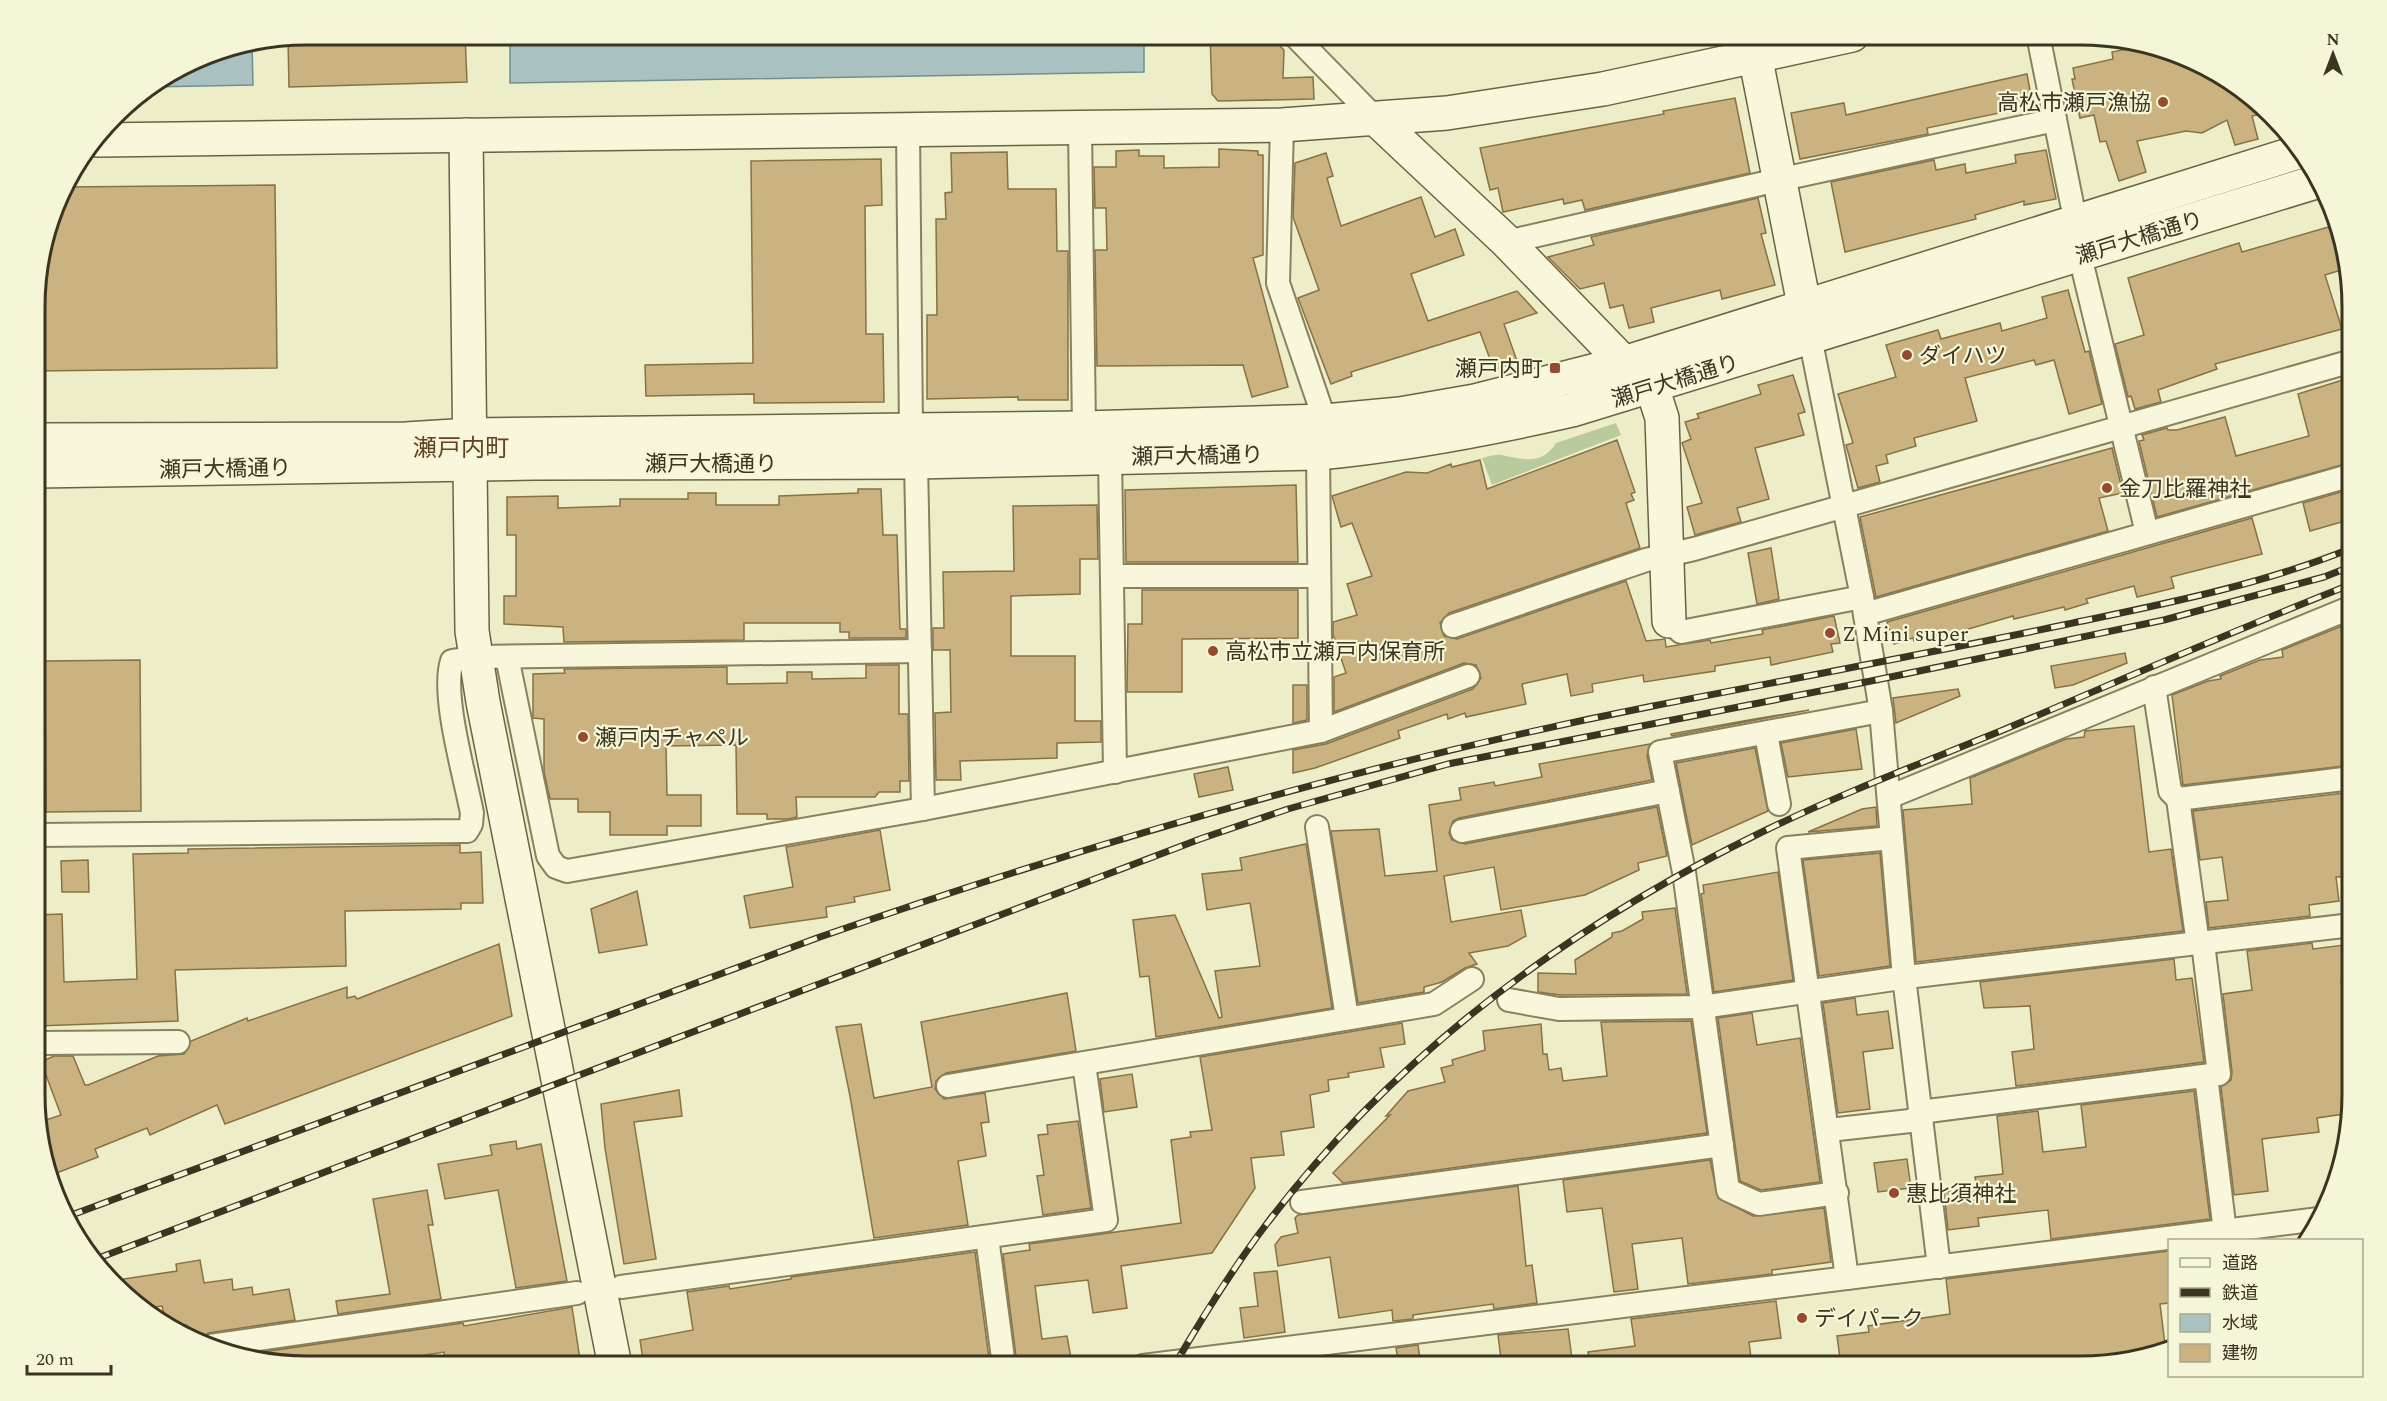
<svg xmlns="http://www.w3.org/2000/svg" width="2387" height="1401" font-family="Spectral,'Noto Sans JP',serif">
<rect width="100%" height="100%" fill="#ededc8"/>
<!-- green -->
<path fill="#b9cb9c" d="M1616 423 1621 435 1492 485 1482 458C1488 457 1495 454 1501 455 1523 459 1542 466 1556 443Z"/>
<!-- water -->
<g fill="#a9c2c1" stroke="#6f8f90" stroke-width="1.5">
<polygon points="510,35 1144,35 1144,72 510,83"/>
<polygon points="252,45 253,85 152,87 203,55"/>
</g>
<!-- building -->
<g fill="#cab380" stroke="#877244" stroke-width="1.5">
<polygon points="307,34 465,34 467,82 289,87 288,38"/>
<polygon points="1210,34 1268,34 1284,50 1283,78 1313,77 1314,99 1218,101 1212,94"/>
<polygon points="2151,44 2216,71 2262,114 2252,116 2258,139 2235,145 2227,120 2202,133 2186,131 2137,141 2146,172 2119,181 2106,141 2100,142 2094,115 2080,118 2072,79 2075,79 2073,68 2113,59 2112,52"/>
<polygon points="2027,74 2033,106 1927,128 1928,134 1800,159 1791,113 1844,103 1846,115"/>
<polygon points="1735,98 1750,173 1585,210 1582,200 1564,204 1563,199 1503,212 1498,188 1490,190 1480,148 1664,114 1663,111"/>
<polygon points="1219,149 1258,151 1258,155 1263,155 1263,255 1253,258 1288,387 1252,397 1243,365 1097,366 1095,250 1107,250 1106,208 1095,208 1094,167 1116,167 1116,151 1139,150 1139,156 1164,156 1164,168 1219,167"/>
<polygon points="2046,150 2056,199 2024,205 2024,201 1975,215 1976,219 1845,252 1831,182 1934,160 1936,170 1965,164 1966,173 2016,163 2015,155"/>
<polygon points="1007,152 1008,189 1056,189 1057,251 1068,251 1068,400 1018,400 1018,397 927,399 927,315 937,315 936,219 946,219 945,193 952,192 951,153"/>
<polygon points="1326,153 1333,176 1327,178 1341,226 1421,197 1435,237 1455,229 1464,255 1411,274 1428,321 1517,291 1537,313 1504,324 1517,361 1494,370 1480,332 1351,372 1352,376 1331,384 1298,298 1319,290 1293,217 1295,163"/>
<polygon points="881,159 882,205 865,206 866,334 883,334 884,402 754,403 754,394 646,396 645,365 753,363 751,161"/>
<polygon points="275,185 277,368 37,371 37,272 63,187"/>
<polygon points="1758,198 1766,233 1761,234 1775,285 1722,299 1720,290 1651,308 1654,322 1629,328 1623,305 1610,308 1604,283 1580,289 1548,257 1594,245 1591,237"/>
<polygon points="2339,224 2348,268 2325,275 2342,329 2215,364 2217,369 2158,390 2161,402 2135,409 2131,396 2128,397 2115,344 2144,335 2128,278 2239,243 2242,252"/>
<polygon points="2068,290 2085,352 2089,351 2102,404 2069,414 2054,360 2036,365 2034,360 1965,378 1977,421 1914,438 1916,446 1886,455 1888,463 1876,466 1880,482 1858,488 1846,445 1853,443 1838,394 1896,377 1886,345 1938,330 1941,339 2000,323 2002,331 2047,318 2042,297"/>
<polygon points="1793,375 1805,412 1798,414 1804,435 1755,448 1769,499 1737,508 1741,522 1695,535 1687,507 1702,503 1682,443 1691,439 1685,422 1699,418 1697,414 1761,394 1758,385"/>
<polygon points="2352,377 2352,462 2157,517 2139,441 2144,440 2142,435 2167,428 2168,430 2177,430 2225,417 2236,456 2309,436 2298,394"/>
<polygon points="1617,440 1635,492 1631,494 1634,500 1626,503 1640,548 1449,613 1440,623 1444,636 1457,639 1626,581 1646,641 1665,639 1666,647 1710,640 1711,643 1763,634 1762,630 1834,616 1840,643 1831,644 1833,652 1771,665 1770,657 1715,666 1715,671 1644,682 1643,675 1592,684 1593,692 1571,696 1567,674 1522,684 1526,704 1466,717 1465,713 1448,719 1447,714 1398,731 1400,738 1315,768 1293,773 1293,750 1326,744 1473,689 1481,678 1476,665 1464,663 1334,712 1334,677 1346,673 1333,634 1333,622 1357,615 1347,584 1372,576 1352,523 1341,527 1332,496 1406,472 1427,473 1451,464 1452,467 1480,460 1487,489"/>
<polygon points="2112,448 2123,493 2099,498 2108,531 1876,597 1860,517"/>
<polygon points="1296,485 1298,562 1126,562 1125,490"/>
<polygon points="858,489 881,489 883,535 897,535 900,629 906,629 906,638 849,638 849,632 840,632 840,623 744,623 744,640 564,642 563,627 504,624 504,596 516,596 516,535 507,535 507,497 558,496 558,508 620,506 620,499 688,499 688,493 716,493 716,505 779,505 779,496 858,493"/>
<polygon points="2351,489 2352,519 2310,531 2303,503"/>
<polygon points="1097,505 1098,559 1080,559 1080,594 1011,596 1011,656 1075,656 1075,721 1101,721 1101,742 1057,743 1057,758 960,761 961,780 936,780 935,713 951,712 950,650 933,650 933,628 944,628 943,572 1014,571 1013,506"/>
<polygon points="2252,518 2262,554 2171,577 2174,588 2137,597 2134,586 2086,599 2088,603 2065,610 2064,607 2014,619 2013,616 1965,630 1914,641 1913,638 1894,644 1887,622"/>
<polygon points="1771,548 1779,599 1757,604 1748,553"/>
<polygon points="1142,590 1298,590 1298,638 1182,639 1182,692 1127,692 1128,624 1142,624"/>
<polygon points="2352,622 2352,765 2183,785 2172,695 2208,681 2221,679 2220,676 2260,660 2283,657 2282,650"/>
<polygon points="2125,653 2127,663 2073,685 2055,688 2051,666"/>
<polygon points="140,660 141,811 46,812 45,661"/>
<polygon points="866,665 899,665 899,714 908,714 909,781 900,781 900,792 879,792 875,797 796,797 797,817 788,819 767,819 767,814 737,814 736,745 666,746 667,795 701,795 701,826 667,826 667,835 610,835 610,812 578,812 578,799 550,799 544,772 544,719 533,718 533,674 565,673 564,669 727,667 727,684 787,683 787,672 812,672 812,679 866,678"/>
<polygon points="1293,685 1307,685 1307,720 1293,723"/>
<polygon points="1958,689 1960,696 1896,723 1893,698"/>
<polygon points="1809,710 1672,736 1671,734 1749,720"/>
<polygon points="2134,726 2149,852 2171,849 2183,931 1916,962 1903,810 1972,804 1970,778 2066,739 2084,737 2085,731"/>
<polygon points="1856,729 1862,769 1788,777 1781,743"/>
<polygon points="1650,744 1647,755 1652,780 1459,818 1453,821 1449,833 1452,840 1465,844 1657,807 1667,856 1638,863 1639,870 1585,895 1501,910 1494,867 1444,876 1451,922 1521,910 1526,936 1508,946 1469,953 1477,964 1465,968 1442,982 1424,987 1424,992 1358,1003 1331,831 1379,829 1385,876 1437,871 1429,805 1461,800 1459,788 1494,782 1495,786 1542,777 1539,764"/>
<polygon points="1755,748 1768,811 1692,845 1676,763"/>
<polygon points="1228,767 1233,790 1199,797 1194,774"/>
<polygon points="2352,792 2352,876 2336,877 2339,901 2309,905 2310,916 2209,928 2206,902 2228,900 2222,857 2200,860 2193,811"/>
<polygon points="1876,807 1877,826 1808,832 1862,809"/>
<polygon points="880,830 890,890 854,897 855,902 826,907 827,917 750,928 744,896 793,887 786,847"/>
<polygon points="1306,844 1332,1008 1156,1037 1149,976 1140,977 1133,920 1175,915 1219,1018 1222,1017 1215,971 1260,966 1250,903 1207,910 1202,874 1242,870 1240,858"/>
<polygon points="460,845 460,853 481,852 483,903 461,903 461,909 345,911 346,966 175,970 178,1021 37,1026 37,915 62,914 64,982 137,979 133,854 188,853 188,849"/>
<polygon points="1880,853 1890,966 1819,976 1803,860"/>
<polygon points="88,860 89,892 62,892 61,861"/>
<polygon points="1778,872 1793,980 1714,992 1701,894 1704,893 1703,885"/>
<polygon points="637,891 647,945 599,953 591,909"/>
<polygon points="1675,908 1687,994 1560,995 1538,992 1538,973 1576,974 1575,960 1612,937 1612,933 1622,931 1643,919 1642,912"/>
<polygon points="2312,943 2313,949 2352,944 2352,978 2341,980 2352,1071 2351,1113 2317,1118 2319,1132 2262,1139 2268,1191 2234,1195 2221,1087 2231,1080 2232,1072 2223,994 2252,990 2247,951"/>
<polygon points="499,944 512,1016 225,1124 217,1105 150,1135 147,1128 95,1149 98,1157 54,1174 37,1123 61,1115 41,1062 54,1056 73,1056 85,1085 88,1085 158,1056 184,1054 191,1041 247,1018 248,1021 347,987 347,998 355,996 357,999"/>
<polygon points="2174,959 2176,980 2192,978 2204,1062 2016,1086 2012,1052 2034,1049 2030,1006 1984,1008 1980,982"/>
<polygon points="1067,993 1076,1051 946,1073 936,1081 935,1089 944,1099 985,1093 989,1122 981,1123 986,1156 958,1161 968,1225 874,1238 850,1096 836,1027 861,1024 874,1098 932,1087 921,1022"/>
<polygon points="1855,998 1857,1015 1888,1011 1893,1048 1863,1052 1870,1109 1838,1113 1823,1003"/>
<polygon points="1752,1013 1757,1045 1800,1038 1820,1182 1761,1190 1740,1181 1718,1018"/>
<polygon points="1691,1021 1707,1133 1343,1183 1333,1173 1390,1115 1386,1116 1408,1091 1445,1082 1441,1068 1453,1065 1452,1060 1485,1050 1483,1031 1541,1024 1543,1054 1547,1054 1549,1070 1561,1068 1563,1081 1607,1076 1601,1022"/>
<polygon points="1402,1023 1405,1044 1380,1048 1384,1067 1348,1073 1349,1077 1328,1080 1329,1091 1310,1095 1314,1127 1281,1132 1284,1155 1251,1158 1255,1188 1212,1253 1121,1266 1127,1308 1093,1313 1088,1280 1035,1286 1042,1339 1067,1336 1071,1358 1017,1364 1003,1254 1030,1250 1029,1244 1181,1223 1171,1140 1191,1137 1190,1132 1212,1130 1200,1057"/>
<polygon points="1132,1074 1137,1107 1104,1112 1100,1079"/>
<polygon points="679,1090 682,1116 634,1122 656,1259 624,1264 605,1148 601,1104"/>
<polygon points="2194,1091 2210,1219 2051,1239 2048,1210 1978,1218 1979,1226 1948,1230 1944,1192 1977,1188 1975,1177 2003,1174 1997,1116 2038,1111 2043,1152 2086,1147 2081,1105"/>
<polygon points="1078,1121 1091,1208 1043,1215 1037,1176 1044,1175 1038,1135 1048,1134 1047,1125"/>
<polygon points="516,1141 517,1149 541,1144 567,1281 516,1288 498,1190 445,1199 438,1164 492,1155 490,1145"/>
<polygon points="1907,1159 1911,1188 1878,1192 1874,1163"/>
<polygon points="1710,1160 1718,1198 1753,1216 1824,1208 1831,1262 1772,1270 1772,1274 1688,1284 1682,1238 1632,1244 1638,1289 1614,1292 1602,1208 1567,1212 1563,1180"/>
<polygon points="1518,1186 1526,1266 1532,1265 1537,1303 1494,1309 1493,1304 1427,1313 1413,1315 1413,1319 1393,1321 1392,1310 1339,1318 1330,1257 1278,1266 1275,1245 1281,1237 1298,1233 1295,1218 1298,1215"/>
<polygon points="427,1190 433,1225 428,1225 441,1299 338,1314 336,1301 390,1294 373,1199"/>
<polygon points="2169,1251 2169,1303 2160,1304 2165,1345 2097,1366 1841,1366 1837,1336 1869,1332 1868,1326 1950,1314 1946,1279"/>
<polygon points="975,1252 990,1366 825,1366 824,1359 789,1365 787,1358 732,1366 644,1366 640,1340 693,1330 687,1292 729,1286 730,1289 791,1279 791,1277"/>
<polygon points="200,1260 204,1283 232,1279 233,1290 252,1287 253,1295 289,1289 295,1320 208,1333 198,1341 189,1337 187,1325 168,1328 162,1306 147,1308 117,1280 177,1271 176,1264"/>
<polygon points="1277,1271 1285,1332 1244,1338 1240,1308 1258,1306 1254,1273"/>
<polygon points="1776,1301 1781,1338 1749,1342 1752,1366 1589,1366 1588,1352 1635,1346 1631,1319"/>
<polygon points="572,1307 581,1366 446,1366 444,1352 400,1359 401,1366 307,1366 234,1356 463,1323 464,1326"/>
<polygon points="1568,1329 1573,1366 1502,1366 1498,1335"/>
<polygon points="1418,1345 1421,1366 1399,1366 1396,1348"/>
</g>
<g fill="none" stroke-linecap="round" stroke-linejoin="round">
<defs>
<g id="street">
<polyline points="1294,35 1376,119"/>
<polyline points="2038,35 2072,204 2078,220"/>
<polyline points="1282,125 1278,283 1325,421"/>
<polyline points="1080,128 1084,428"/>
<polyline points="908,130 911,430"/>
<polyline points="1507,242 1778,180 2055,120"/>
<polyline points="2080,256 2147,533"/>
<polyline points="1810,337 1862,597 1881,711 1904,977 1939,1267"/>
<polyline points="1318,453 1321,731"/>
<polyline points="1110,457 1115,772"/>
<polyline points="916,462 923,809"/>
<polyline points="1112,576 1318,576"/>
<polyline points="1865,614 2352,475"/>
<polyline points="1669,621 1681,632 1862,597"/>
<polyline points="1453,626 1646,560 1694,549 2352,361"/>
<polyline points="507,657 548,856 556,867 567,871 923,809 1321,731 1468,676"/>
<polyline points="2154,687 2170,791 2178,799"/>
<polyline points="1766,734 1779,804"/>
<polyline points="1889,797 2352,607"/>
<polyline points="1317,827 1347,1018"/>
<polyline points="1462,831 1668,791"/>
<path d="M37 835 467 831 471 824 472 813C465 776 441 695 452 661L476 657 920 651"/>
<polyline points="1509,1000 1559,1009 1702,1007 1915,976 2352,925"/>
<polyline points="37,1043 178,1042"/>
<polyline points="2206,1076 2226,1240"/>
<polyline points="948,1086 1434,1004 1472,979"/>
<polyline points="1829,1130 1910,1121 1928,1111 2219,1074 2203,943 2197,937 2178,799 2352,778"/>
<polyline points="1837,1193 1759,1204 1728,1190 1684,872 1660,752 1881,711"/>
<polyline points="1302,1202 1722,1145"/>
<polyline points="987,1237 1004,1366"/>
<polyline points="1847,1278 1788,848 1892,838"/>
<polyline points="621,1287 1106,1220 1084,1064"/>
<polyline points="210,1346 577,1293"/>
<polyline points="1143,1366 2319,1219"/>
</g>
<g id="secondary">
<polyline points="1755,55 1809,330"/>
<polyline points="1376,119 1507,242 1624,363"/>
<polyline points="466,135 472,631 483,702 615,1366"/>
<polyline points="98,140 1282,125 1447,113 1603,89 1852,35"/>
<polyline points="1652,387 1662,418 1669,621"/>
<polyline points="37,440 406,439 470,435 1084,428 1325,421 1400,414 1475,401 1624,363 2302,151"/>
<path d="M37 471 535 463 916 462 1318 453C1404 445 1488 429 1572 410L2319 181"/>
</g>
</defs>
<!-- street casing -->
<use href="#street" stroke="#89815e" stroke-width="26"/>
<!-- secondary casing -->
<use href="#secondary" stroke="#6b6241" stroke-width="36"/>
<!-- street -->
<use href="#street" stroke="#f8f7dc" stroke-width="22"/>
<!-- secondary -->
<use href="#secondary" stroke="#f8f7dc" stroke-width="33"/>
<defs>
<g id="rail">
<path d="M69 1216 817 938C1090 843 1369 762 1653 706 1791 679 1930 653 2068 624 2164 604 2261 585 2352 548"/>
<polyline points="96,1259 1200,839 1288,809 1448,764 1876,680 2164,620 2324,577 2352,566"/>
<path d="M1174 1366C1202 1318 1231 1271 1265 1226 1395 1054 1569 926 1762 832 1840 794 1922 763 2003 730 2119 681 2235 630 2352 584"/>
</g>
</defs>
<!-- rail casing -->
<use href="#rail" stroke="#3a3421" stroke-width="7"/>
<!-- rail -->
<use href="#rail" stroke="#f5f5d8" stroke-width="4.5" stroke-dasharray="14" stroke-linecap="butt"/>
</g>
<!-- markers -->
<g fill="#964b2f" stroke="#f5f5d8" stroke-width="2">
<circle cx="2163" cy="102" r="6"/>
<circle cx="1907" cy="355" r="6"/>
<rect x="1549" y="362" width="12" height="12" rx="3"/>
<circle cx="2107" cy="488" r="6"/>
<circle cx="1830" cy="633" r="6"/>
<circle cx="1213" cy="651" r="6"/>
<circle cx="583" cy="737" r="6"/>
<circle cx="1894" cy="1193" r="6"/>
<circle cx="1802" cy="1318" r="6"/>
</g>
<g text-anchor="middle" stroke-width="4.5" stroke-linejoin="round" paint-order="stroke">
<!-- poi labels -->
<g font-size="22" fill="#3a3421" stroke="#f5f5d8" text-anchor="start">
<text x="2151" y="110" text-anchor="end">高松市瀬戸漁協</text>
<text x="1919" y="363">ダイハツ</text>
<text x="1543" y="376" text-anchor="end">瀬戸内町</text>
<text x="2119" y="496">金刀比羅神社</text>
<text x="1842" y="641">Z Mini super</text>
<text x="1225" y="659">高松市立瀬戸内保育所</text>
<text x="595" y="745">瀬戸内チャペル</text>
<text x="1906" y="1201">惠比須神社</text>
<text x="1814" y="1326">デイパーク</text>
</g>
<!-- street labels -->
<g font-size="22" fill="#3a3421" stroke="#f5f5d8">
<text transform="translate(2139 237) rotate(-17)" y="8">瀬戸大橋通り</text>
<text transform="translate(1675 380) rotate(-17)" y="8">瀬戸大橋通り</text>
<text transform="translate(1197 455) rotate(-1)" y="8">瀬戸大橋通り</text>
<text x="711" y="471">瀬戸大橋通り</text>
<text transform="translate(225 468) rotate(-1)" y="8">瀬戸大橋通り</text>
</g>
<!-- neighbourhood labels -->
<g font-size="24" fill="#654221" stroke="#f5f5d8">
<text x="461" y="456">瀬戸内町</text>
</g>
</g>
<!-- crop -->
<path d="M0 0H2387V1401H0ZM307 45H2080A262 262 0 0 1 2342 307V1094A262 262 0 0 1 2080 1356H307A262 262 0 0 1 45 1094V307A262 262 0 0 1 307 45Z" fill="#f5f5d8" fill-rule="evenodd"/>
<path fill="none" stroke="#3a3421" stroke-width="3" d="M307 45H2080A262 262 0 0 1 2342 307V1094A262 262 0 0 1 2080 1356H307A262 262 0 0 1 45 1094V307A262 262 0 0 1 307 45Z"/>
<!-- legend -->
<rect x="2168" y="1239" width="195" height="138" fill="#f5f5d8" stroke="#aaa88f" stroke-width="1.5"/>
<rect x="2180" y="1258" width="30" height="9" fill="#f8f7dc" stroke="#aaa88f" stroke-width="1.5"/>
<text x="2222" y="1269" font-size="18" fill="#3a3421">道路</text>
<rect x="2180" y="1288" width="30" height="9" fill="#3a3421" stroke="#aaa88f" stroke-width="1.5"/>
<text x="2222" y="1299" font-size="18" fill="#3a3421">鉄道</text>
<rect x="2180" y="1314" width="30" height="18" fill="#a9c2c1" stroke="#aaa88f" stroke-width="1.5"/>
<text x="2222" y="1329" font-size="18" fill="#3a3421">水域</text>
<rect x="2180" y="1344" width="30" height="18" fill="#cab380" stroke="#aaa88f" stroke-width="1.5"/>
<text x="2222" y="1359" font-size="18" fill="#3a3421">建物</text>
<!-- north arrow -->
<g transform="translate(2333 54)" stroke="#f5f5d8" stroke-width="4.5" paint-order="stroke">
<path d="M0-4.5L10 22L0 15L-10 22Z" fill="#3a3421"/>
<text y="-9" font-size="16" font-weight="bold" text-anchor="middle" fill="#3a3421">N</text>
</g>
<!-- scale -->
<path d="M27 1365v9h84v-9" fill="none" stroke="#3a3421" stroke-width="3"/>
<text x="36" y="1365" font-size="18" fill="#3a3421" stroke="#f5f5d8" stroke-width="4.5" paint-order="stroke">20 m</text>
</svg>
